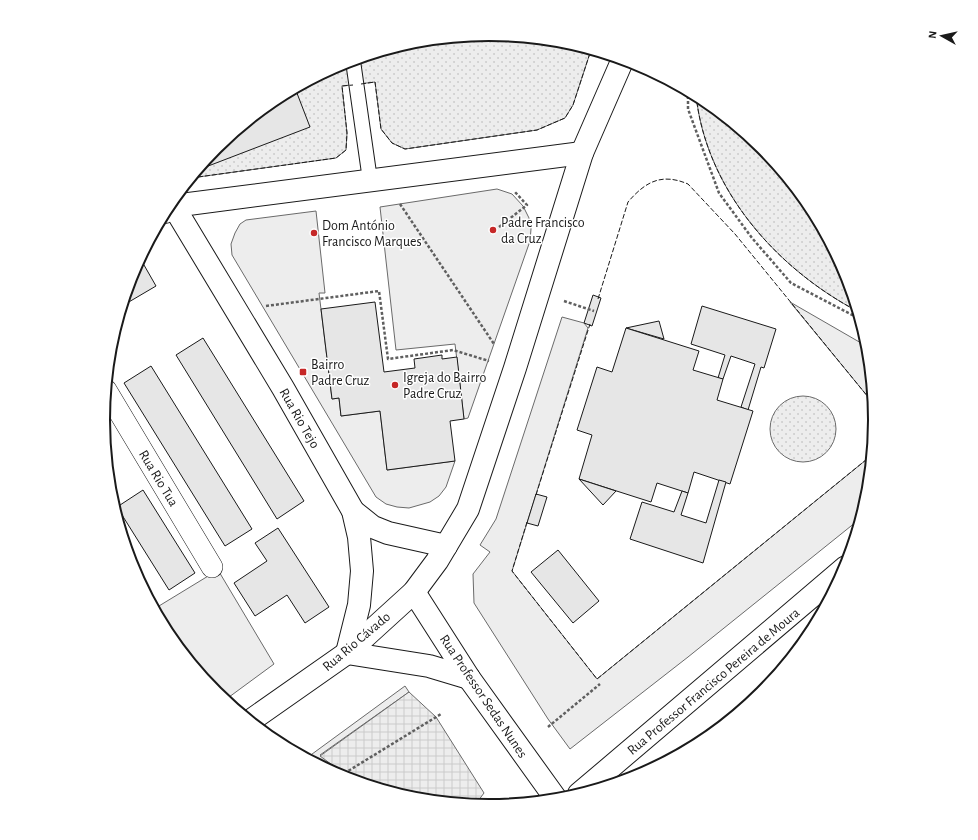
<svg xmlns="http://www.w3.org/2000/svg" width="978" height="840" font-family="'Alegreya Sans',sans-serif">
<defs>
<pattern id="park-dots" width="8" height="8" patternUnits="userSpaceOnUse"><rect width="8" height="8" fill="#ededed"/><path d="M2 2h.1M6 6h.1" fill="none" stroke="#cbcbcb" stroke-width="1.8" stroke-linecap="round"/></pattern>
<pattern id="plaza-grid" width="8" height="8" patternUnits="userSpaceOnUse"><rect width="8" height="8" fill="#ededed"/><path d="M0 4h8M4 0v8" fill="none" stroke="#cbcbcb"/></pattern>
</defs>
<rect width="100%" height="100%" fill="#fff"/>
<!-- built -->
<g fill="#ededed" stroke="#6a6a6a">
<polygon points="497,189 512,194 523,206 529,218 531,229 530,241 468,418 464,419 455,344 396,350 380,207"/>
<polygon points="316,211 325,293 319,293 332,399 339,398 341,416 380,411 387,470 455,461 446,487 439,496 430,502 409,508 397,507 386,504 376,497 232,255 231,244 235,233 240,224 246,220"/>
<polygon points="790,302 868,347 873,403"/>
<polygon points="562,317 584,323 588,328 512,571 597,679 872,455 868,496 861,518 688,657 570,749 548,719 474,603 473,574 490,552 480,545 496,519"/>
<polygon points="218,570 274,664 225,700 216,693 168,634 154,609"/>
<polygon points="405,686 409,692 320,755 335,767 331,771 308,757"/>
</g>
<!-- park -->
<g fill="url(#park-dots)" stroke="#6a6a6a">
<polygon points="489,34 565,41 591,50 573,105 565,118 537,130 405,149 392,143 381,129 375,82 342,86 347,133 346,150 336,158 191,178 216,147 275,99 342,63 414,41"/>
<path d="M696 95 704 99 762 147 810 206 846 272 857 311C776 268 706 189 696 95Z"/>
<circle cx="803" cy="429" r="33"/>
</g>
<!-- plaza -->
<polygon fill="url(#plaza-grid)" stroke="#6a6a6a" points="409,692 436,717 484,793 475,805 413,799 341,777 331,771 335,767 320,756"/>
<!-- building -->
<g fill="#e6e6e6" stroke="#1a1a1a">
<polygon points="295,88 310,127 203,168 202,164 216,147 275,99"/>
<polygon points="140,258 156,286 122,306 132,272"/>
<polygon points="593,295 601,298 592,326 584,323"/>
<polygon points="375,302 384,372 415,368 414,359 442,355 442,359 457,357 464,419 450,421 455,461 387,470 380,411 341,416 339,398 332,399 321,309"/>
<polygon points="702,306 776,329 764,368 761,367 748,410 741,407 755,364 731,356 723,379 718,378 725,355 691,344"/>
<polygon points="659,321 664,339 626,328"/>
<polygon points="626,328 699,351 693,370 723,379 717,400 753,411 730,484 694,472 688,493 657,483 651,502 579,479 592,435 577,430 597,367 612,372"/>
<polygon points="203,338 304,501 277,519 176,355"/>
<polygon points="151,366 252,529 225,546 124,383"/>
<polygon points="579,479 616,491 603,505"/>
<polygon points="719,480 726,482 703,563 630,539 642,502 674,512 682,491 688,493 681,515 706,523"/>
<polygon points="143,490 195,573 169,590 117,507"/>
<polygon points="536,494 547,497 538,526 527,523"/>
<polygon points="278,528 329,607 305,623 287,595 255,616 234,583 267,561 255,543"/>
<polygon points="558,550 599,601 573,623 531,572"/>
</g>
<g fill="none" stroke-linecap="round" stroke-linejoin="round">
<defs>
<polyline id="service" points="353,61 370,180"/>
<polyline id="pedestrian" points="106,390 212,567"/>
<g id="minor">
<polyline points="171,202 283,388 353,511 359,537 362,571 359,605 347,653 429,666 469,678"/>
<polyline points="165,212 173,206 582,153"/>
<polyline points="353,511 373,527 388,533 446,546"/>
<polyline points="414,592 469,678 556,799"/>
<polyline points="579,794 846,567"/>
</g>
<polyline id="tertiary" points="250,721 347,653 414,592 437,561 468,509 515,368 582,153 623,59"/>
</defs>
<!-- service casing -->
<use href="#service" stroke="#1a1a1a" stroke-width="16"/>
<!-- pedestrian casing -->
<use href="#pedestrian" stroke="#1a1a1a" stroke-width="22"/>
<!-- minor casing -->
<use href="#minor" stroke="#1a1a1a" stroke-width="24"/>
<!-- tertiary casing -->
<use href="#tertiary" stroke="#1a1a1a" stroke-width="24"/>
<!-- path -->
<g stroke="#5f5f5f" stroke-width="2.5" stroke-dasharray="3 2" stroke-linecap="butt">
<polyline points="688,91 688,109 719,193 752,238 791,283 860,319"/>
<polyline points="400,204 494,344"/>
<polyline points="499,227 527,205 514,191"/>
<polyline points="564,301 594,311"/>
<polyline points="266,306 379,291 388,359 453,350 489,361"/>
<polyline points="548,727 600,684"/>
<polyline points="340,776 441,714"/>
</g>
<!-- service -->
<use href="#service" stroke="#fff" stroke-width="14"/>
<!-- pedestrian -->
<use href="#pedestrian" stroke="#fff" stroke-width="21"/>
<!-- minor -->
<use href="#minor" stroke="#fff" stroke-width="22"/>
<!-- tertiary -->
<use href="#tertiary" stroke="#fff" stroke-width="22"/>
<!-- fence -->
<g stroke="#1a1a1a" stroke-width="1" stroke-dasharray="5 2" stroke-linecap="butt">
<polyline points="361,84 375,82 381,129 392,143 405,149 537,130 565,118 573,105 591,50"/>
<path d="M696 95C706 189 776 268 857 311"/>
<polyline points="191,178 336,158 346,150 347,133 342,86 353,85"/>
<path d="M598 299 628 202C646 181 662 173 688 184L735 234 873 403"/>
<polyline points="536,495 590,324"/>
<polyline points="527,522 512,571 597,679 872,455"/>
</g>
</g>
<!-- markers -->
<g fill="#c62828" stroke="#fff" stroke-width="1.5">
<circle cx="493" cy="230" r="4"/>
<circle cx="314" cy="233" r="4"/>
<rect x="299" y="368" width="8" height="8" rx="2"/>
<circle cx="395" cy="385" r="4"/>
</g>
<g text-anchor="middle" stroke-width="3" stroke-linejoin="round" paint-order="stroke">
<!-- poi labels -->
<g font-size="14" fill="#1a1a1a" stroke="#fff" text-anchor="start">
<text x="501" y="227">Padre Francisco<tspan x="501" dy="16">da Cruz</tspan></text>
<text x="322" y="230">Dom António<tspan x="322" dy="16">Francisco Marques</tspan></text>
<text x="311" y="369">Bairro<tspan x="311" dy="16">Padre Cruz</tspan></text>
<text x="403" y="382">Igreja do Bairro<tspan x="403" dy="16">Padre Cruz</tspan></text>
</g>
<!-- street labels -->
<g font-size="14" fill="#1a1a1a" stroke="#fff">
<text transform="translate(300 418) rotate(60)" y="5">Rua Rio Tejo</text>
<text transform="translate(159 478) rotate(59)" y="5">Rua Rio Tua</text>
<text transform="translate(356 641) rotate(-40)" y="5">Rua Rio Cávado</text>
<text transform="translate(713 681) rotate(-40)" y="5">Rua Professor Francisco Pereira de Moura</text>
<text transform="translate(484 696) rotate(56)" y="5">Rua Professor Sedas Nunes</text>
</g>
</g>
<!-- crop -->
<path d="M0 0H978V840H0ZM110 420a379 379 0 1 1 758 0a379 379 0 1 1-758 0Z" fill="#fff" fill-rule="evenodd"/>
<path fill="none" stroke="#1a1a1a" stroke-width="2" d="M110 420a379 379 0 1 1 758 0a379 379 0 1 1-758 0Z"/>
<!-- north arrow -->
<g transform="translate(942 36) rotate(278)" stroke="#ffffff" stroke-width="3" paint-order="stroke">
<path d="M0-3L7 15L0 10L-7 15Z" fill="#1a1a1a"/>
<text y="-6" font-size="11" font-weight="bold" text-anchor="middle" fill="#1a1a1a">N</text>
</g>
</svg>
